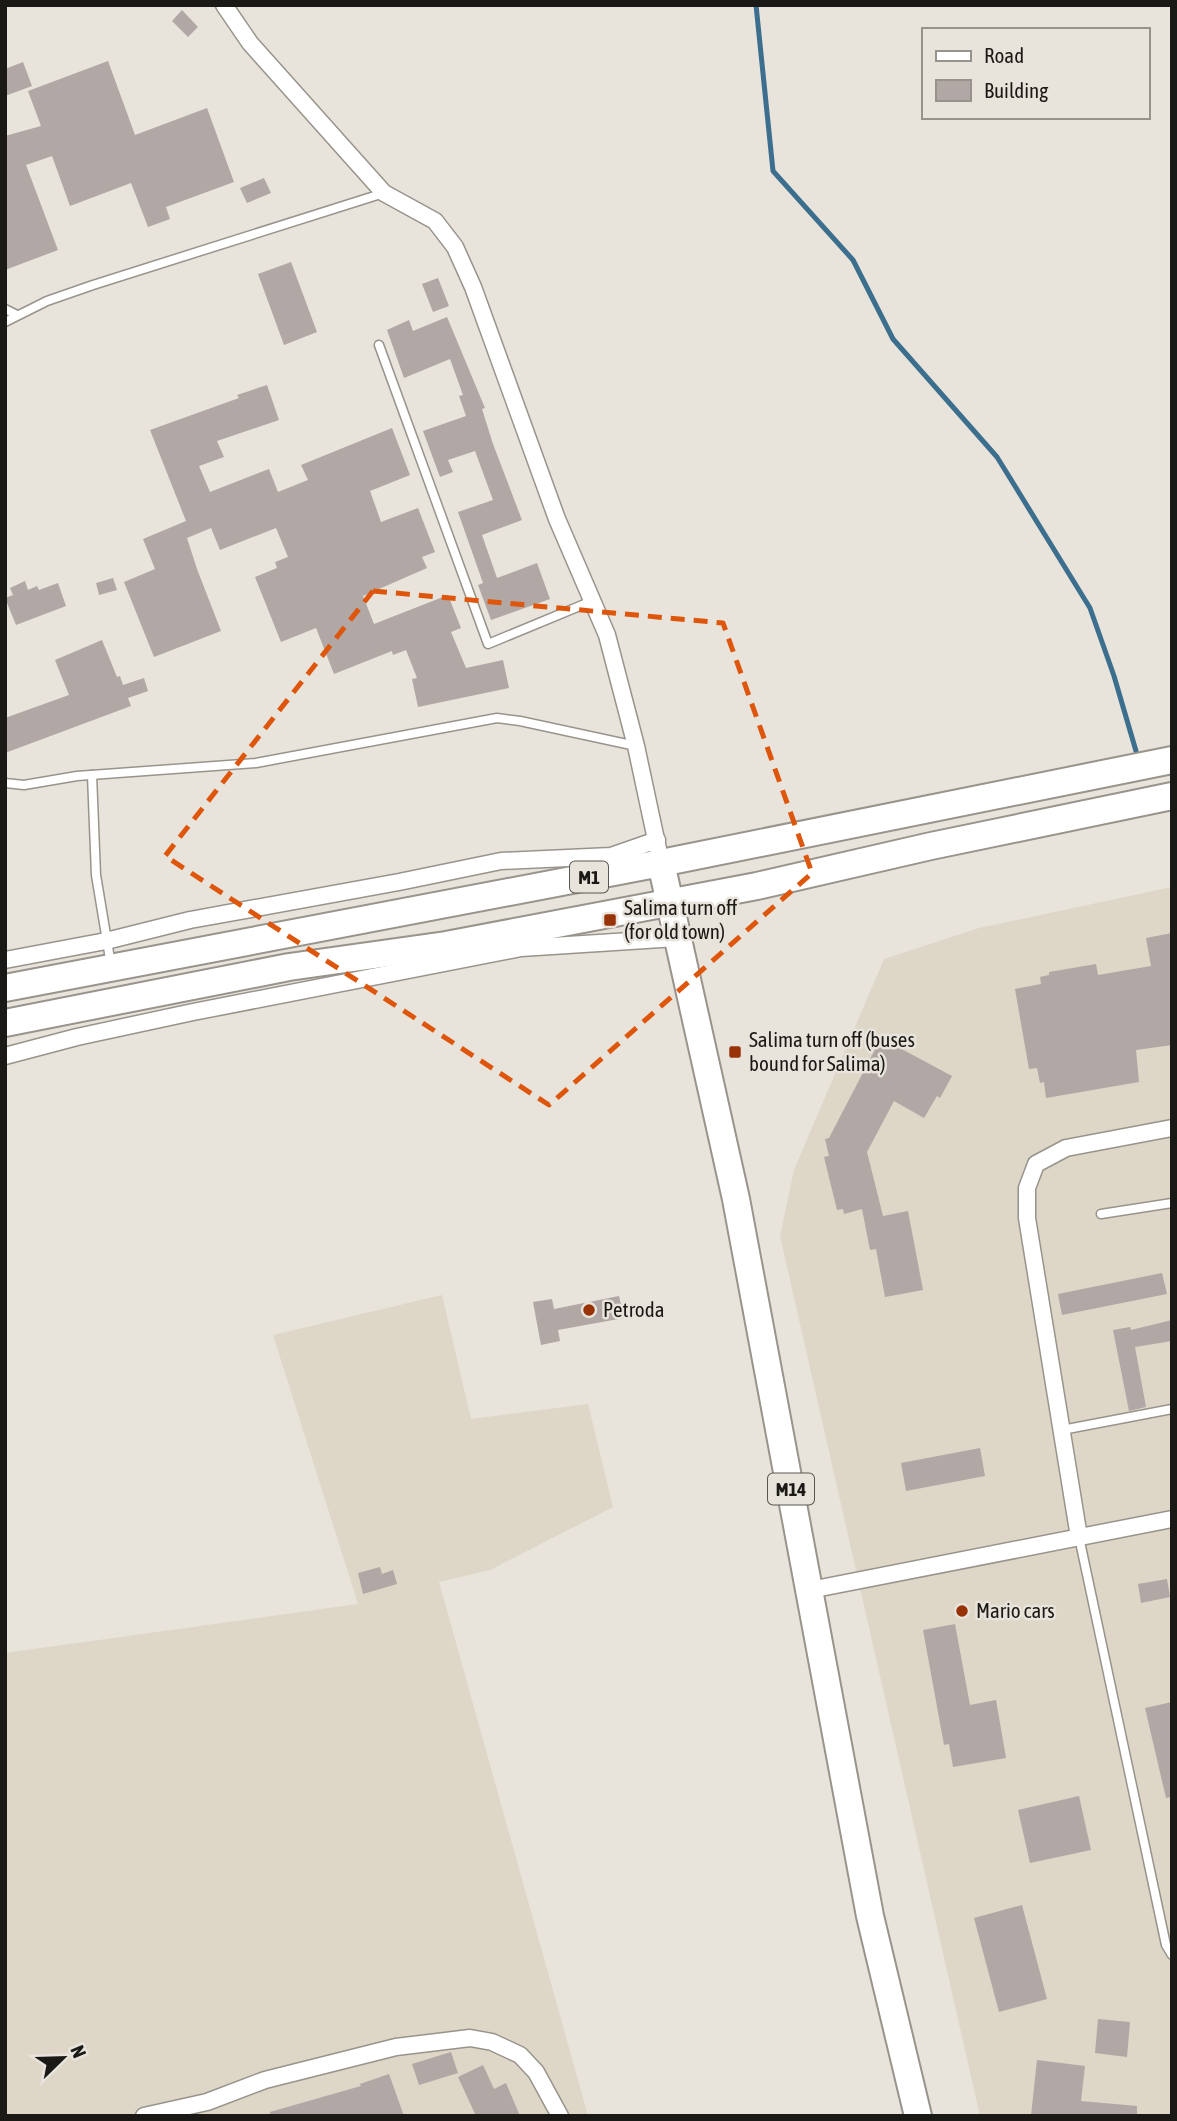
<svg xmlns="http://www.w3.org/2000/svg" width="1177" height="2121" font-family="'Asap Condensed',sans-serif">
<rect width="100%" height="100%" fill="#e8e3db"/>
<!-- built -->
<g fill="#ded6c7">
<polygon points="1172,887 1172,2116 980,2116 780,1236 794,1170 884,959 979,928"/>
<polygon points="442,1295 471,1419 588,1404 613,1507 490,1570 439,1582 588,2116 5,2116 5,1653 358,1604 273,1335"/>
</g>
<g fill="none" stroke-linecap="round" stroke-linejoin="round">
<!-- stream -->
<polyline stroke="#3c6e8d" stroke-width="5" points="756,5 773,171 853,260 893,339 997,457 1090,608 1114,676 1136,751"/>
</g>
<!-- building -->
<g fill="#b1a7a5">
<polygon points="182,10 198,27 188,37 172,21"/>
<polygon points="108,61 135,135 207,108 234,182 166,207 170,219 148,227 131,183 70,206 52,156 26,165 58,250 5,270 5,136 41,126 28,91"/>
<polygon points="23,62 32,86 5,96 5,69"/>
<polygon points="264,178 271,193 247,203 240,188"/>
<polygon points="291,262 317,332 284,345 258,274"/>
<polygon points="438,278 449,306 433,312 422,284"/>
<polygon points="447,317 485,408 482,409 493,444 522,520 482,535 497,578 537,563 550,599 491,620 478,585 483,583 458,512 493,500 475,451 448,460 453,472 440,477 423,431 466,416 459,396 463,395 450,359 404,378 387,330 409,320 413,331"/>
<polygon points="267,385 279,420 217,441 224,457 199,466 210,492 269,469 278,492 308,480 301,465 392,428 410,475 370,491 381,522 418,508 435,552 422,557 427,568 363,596 374,624 448,595 461,628 451,632 466,668 503,660 509,688 418,707 412,679 417,678 406,650 393,655 392,651 334,674 316,628 281,642 255,577 277,568 275,562 288,557 276,528 220,550 211,528 187,538 197,569 221,631 154,657 124,582 155,569 143,539 186,521 150,430 239,398 237,395"/>
<polygon points="113,578 117,590 99,595 96,583"/>
<polygon points="25,581 28,590 37,586 39,590 58,583 66,606 16,625 5,598 13,595 10,588"/>
<polygon points="102,640 117,677 120,676 123,685 144,678 148,691 128,698 131,706 5,753 5,718 69,695 55,660"/>
<polygon points="1172,933 1172,1045 1136,1050 1139,1082 1046,1098 1044,1082 1040,1083 1037,1068 1029,1069 1015,989 1041,984 1040,977 1049,975 1049,972 1096,964 1098,975 1151,966 1146,938"/>
<polygon points="881,1038 952,1076 940,1098 937,1096 924,1118 894,1101 867,1152 883,1216 908,1211 923,1290 885,1297 876,1249 870,1250 862,1209 844,1214 843,1209 837,1210 824,1157 829,1156 825,1139 829,1138"/>
<polygon points="1162,1273 1167,1294 1062,1315 1058,1294"/>
<polygon points="619,1296 624,1318 558,1330 560,1341 541,1345 533,1302 552,1299 554,1309"/>
<polygon points="1172,1320 1172,1341 1135,1347 1146,1407 1129,1411 1113,1330 1130,1327 1131,1330"/>
<polygon points="980,1448 985,1476 906,1491 901,1463"/>
<polygon points="380,1567 382,1574 393,1570 397,1584 363,1594 358,1573"/>
<polygon points="1167,1579 1170,1597 1141,1603 1138,1584"/>
<polygon points="955,1624 970,1705 996,1700 1006,1758 953,1767 949,1744 944,1745 923,1630"/>
<polygon points="1172,1702 1172,1797 1166,1798 1145,1708"/>
<polygon points="1079,1796 1091,1850 1030,1863 1018,1810"/>
<polygon points="1022,1905 1047,1999 999,2012 974,1918"/>
<polygon points="1098,2019 1130,2022 1127,2057 1095,2053"/>
<polygon points="451,2052 458,2073 419,2085 412,2064"/>
<polygon points="1037,2060 1085,2066 1081,2101 1137,2106 1137,2116 1031,2116"/>
<polygon points="483,2065 494,2089 506,2083 520,2116 476,2116 458,2077"/>
<polygon points="389,2074 404,2116 270,2116 270,2112 361,2086 360,2084"/>
</g>
<g fill="none" stroke-linecap="round" stroke-linejoin="round">
<defs>
<g id="service">
<polyline points="5,309 17,315"/>
<polyline points="5,322 47,301 93,285 384,193"/>
<polyline points="379,345 488,644 592,601"/>
<polyline points="92,775 96,875 111,965"/>
<polyline points="5,783 24,785 77,776 256,763 497,718 520,721 636,746"/>
<polyline points="1101,1214 1172,1203"/>
<polyline points="1062,1430 1172,1409"/>
<polyline points="1079,1537 1166,1945 1172,1955"/>
</g>
<g id="minor">
<polyline points="224,5 250,43 384,193 435,221 455,247 473,287 557,519 607,635 636,746 661,863"/>
<polyline points="5,960 106,941 190,920 399,882 501,861 611,856 657,840"/>
<polyline points="5,1056 77,1037 193,1012 521,948 677,938"/>
<polyline points="1079,1537 1027,1218 1027,1188 1036,1164 1066,1148 1172,1128"/>
<polyline points="810,1590 1172,1519"/>
<polyline points="144,2116 207,2102 265,2080 396,2047 470,2038 492,2042 520,2055 536,2072 560,2116"/>
</g>
<g id="trunk">
<polyline points="661,863 736,1199 870,1916 918,2116"/>
<polyline points="5,988 661,863 1172,760"/>
<polyline points="5,1023 289,967 446,945 757,886 931,846 1172,796"/>
</g>
</defs>
<!-- service casing -->
<use href="#service" stroke="#98948c" stroke-width="11"/>
<!-- minor casing -->
<use href="#minor" stroke="#98948c" stroke-width="19"/>
<!-- trunk casing -->
<use href="#trunk" stroke="#98948c" stroke-width="30"/>
<!-- service -->
<use href="#service" stroke="#fff" stroke-width="8"/>
<!-- minor -->
<use href="#minor" stroke="#fff" stroke-width="16"/>
<!-- trunk -->
<use href="#trunk" stroke="#fff" stroke-width="26"/>
</g>
<!-- marked area -->
<path fill="none" stroke="#de560c" stroke-width="5" stroke-dasharray="14 9" stroke-linejoin="round" d="M373 591 723 623 812 873 549 1105 165 856Z"/>
<!-- markers -->
<g fill="#983207" stroke="#e8e3db" stroke-width="2.5">
<rect x="603" y="913" width="14" height="14" rx="3.5"/>
<rect x="728" y="1045" width="14" height="14" rx="3.5"/>
<circle cx="589" cy="1310" r="7"/>
<circle cx="962" cy="1611" r="7"/>
</g>
<g text-anchor="middle" stroke-width="5" stroke-linejoin="round" paint-order="stroke">
<!-- shield labels -->
<g fill="#e8e3db" stroke="#585651" stroke-width="2">
<rect x="570" y="861.5" width="38" height="31" rx="5"/>
<rect x="768" y="1473.5" width="46" height="31" rx="5"/>
</g>
<g font-size="19" font-weight="bold" fill="#1a1916">
<text x="589" y="884">M1</text>
<text x="791" y="1496">M14</text>
</g>
<!-- poi labels -->
<g font-size="21" fill="#1a1916" stroke="#e8e3db" text-anchor="start">
<text x="624" y="915">Salima turn off<tspan x="624" dy="24">(for old town)</tspan></text>
<text x="749" y="1047">Salima turn off (buses<tspan x="749" dy="24">bound for Salima)</tspan></text>
<text x="603" y="1317">Petroda</text>
<text x="976" y="1618">Mario cars</text>
</g>
</g>
<!-- border -->
<rect width="1177" height="2121" fill="none" stroke="#1a1916" stroke-width="14"/>
<!-- legend -->
<rect x="922" y="28" width="228" height="91" fill="#e8e3db" stroke="#96928c" stroke-width="2"/>
<rect x="936" y="51" width="35" height="10" fill="#ffffff" stroke="#96928c" stroke-width="2"/>
<text x="984" y="63" font-size="21" fill="#1a1916">Road</text>
<rect x="936" y="80" width="35" height="21" fill="#b1a7a5" stroke="#96928c" stroke-width="2"/>
<text x="984" y="98" font-size="21" fill="#1a1916">Building</text>
<!-- north arrow -->
<g transform="translate(63 2058) rotate(67)" stroke="#e8e3db" stroke-width="5" paint-order="stroke">
<path d="M0-5L12 26L0 18L-12 26Z" fill="#1a1916"/>
<text y="-10" font-size="19" font-weight="bold" text-anchor="middle" fill="#1a1916">N</text>
</g>
</svg>
